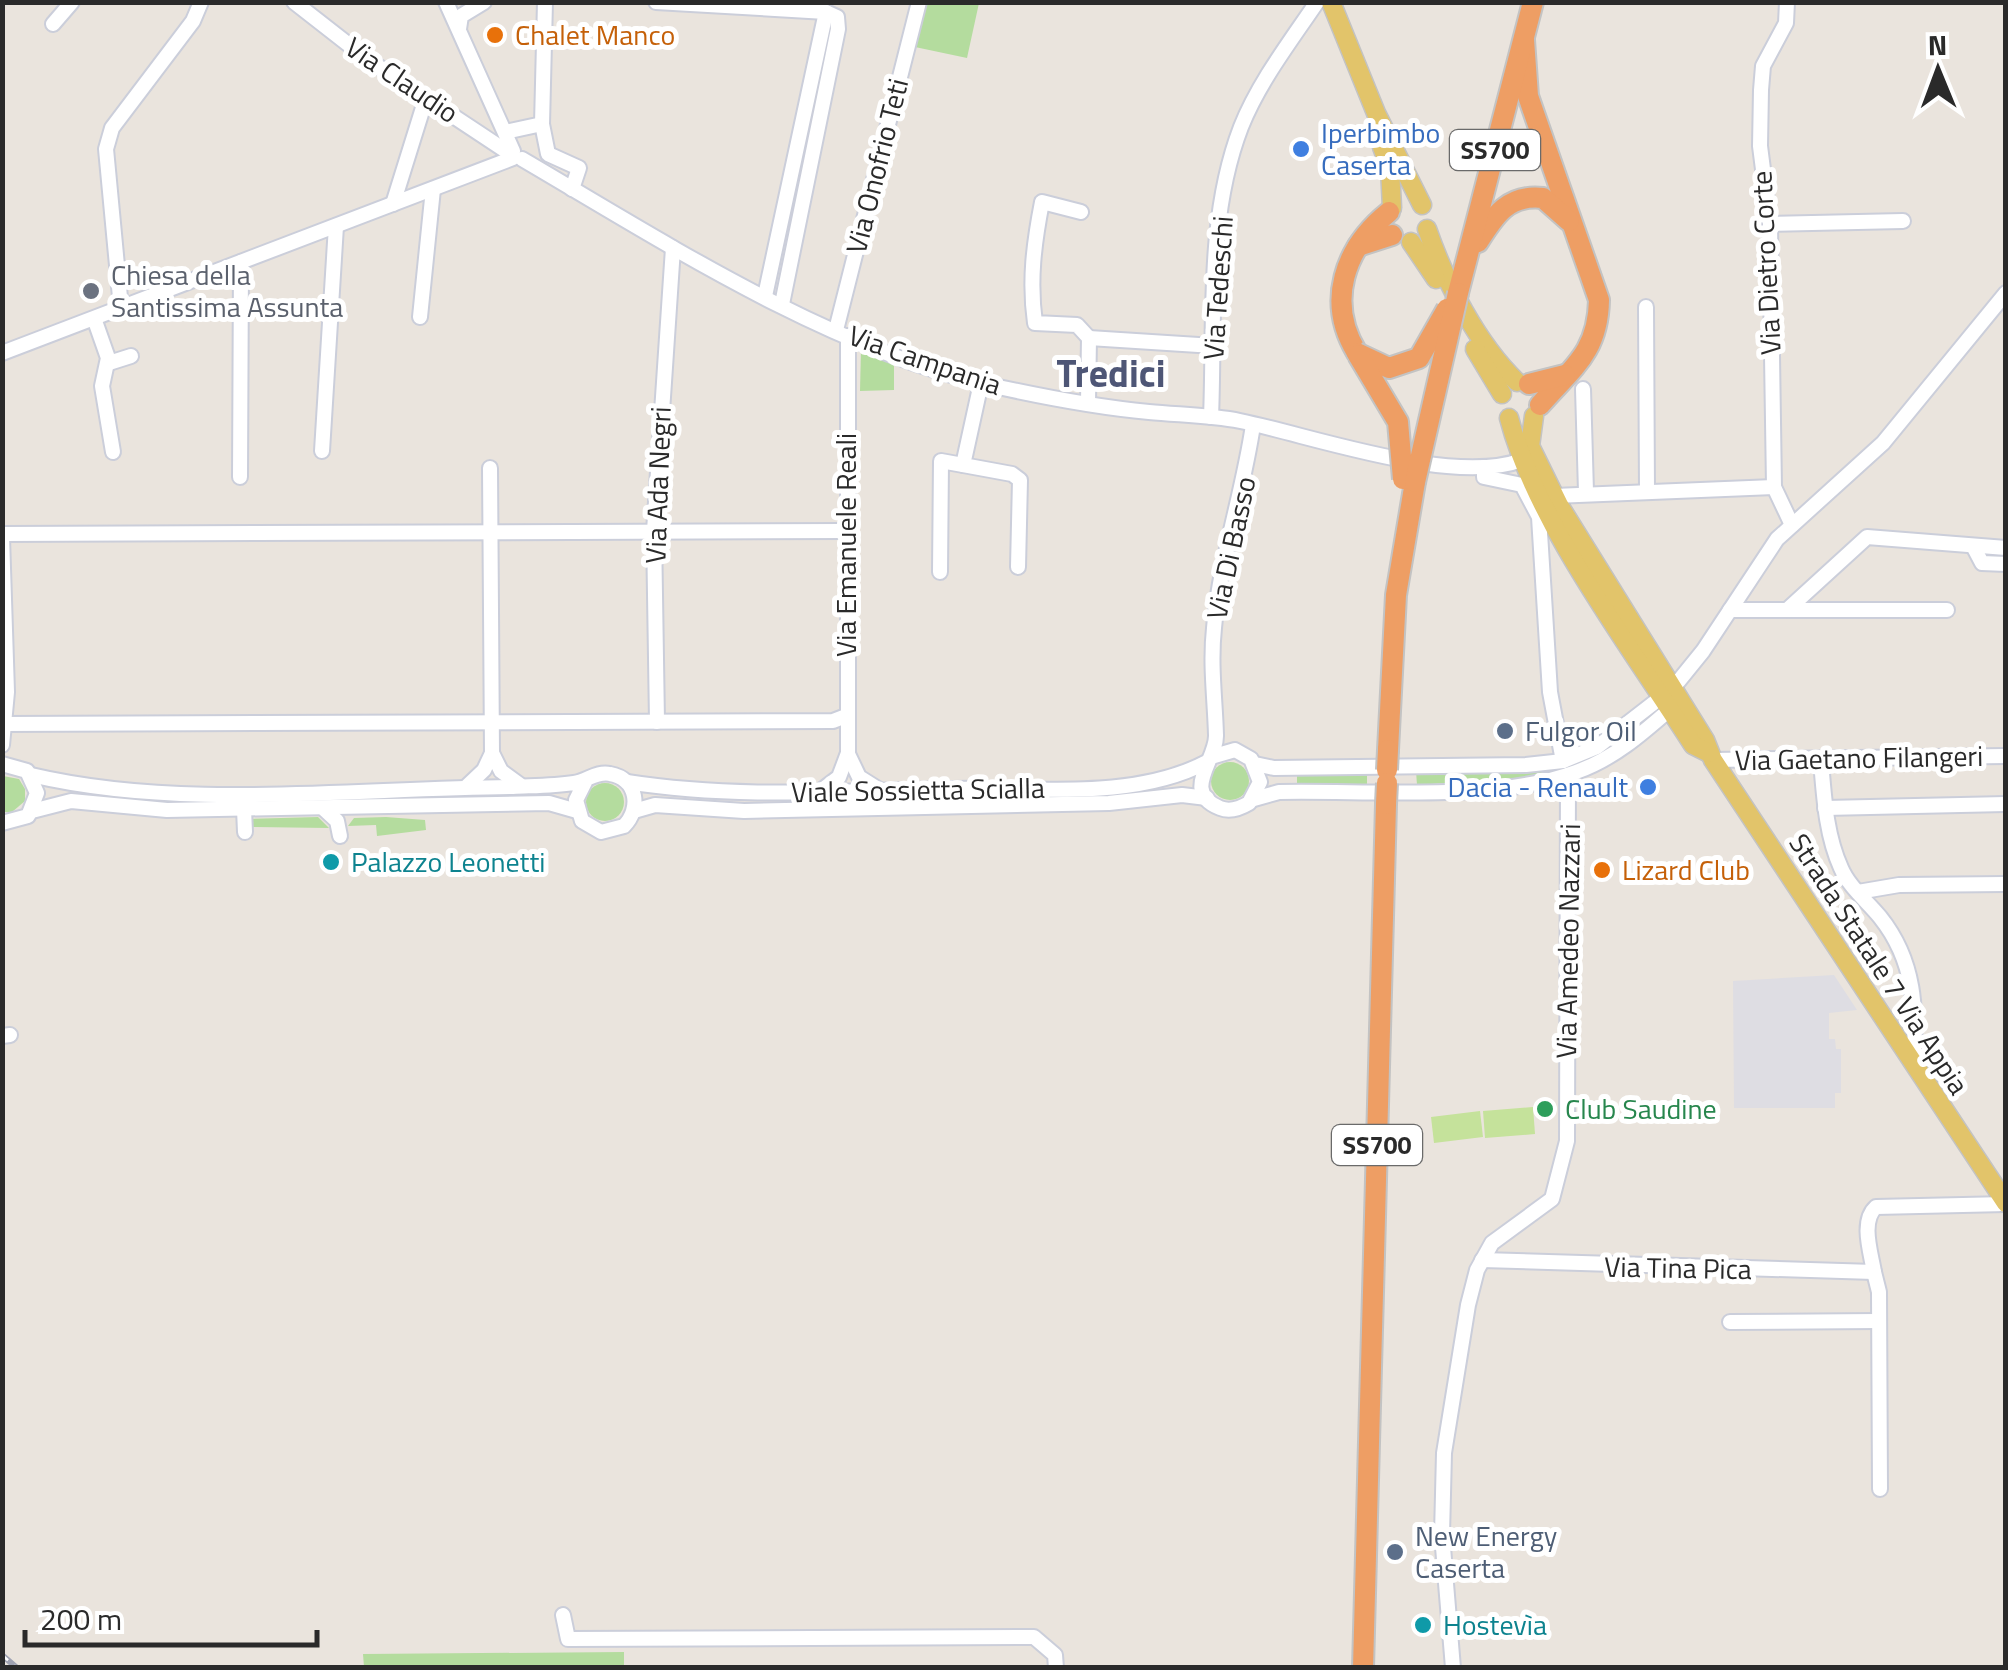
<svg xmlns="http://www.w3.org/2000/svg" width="2008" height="1670" font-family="'Titillium Web',sans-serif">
<rect width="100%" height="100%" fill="#eae4dd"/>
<!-- industrial -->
<polygon fill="#dedde3" points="1834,975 1857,1010 1829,1013 1829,1039 1835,1039 1836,1049 1841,1049 1841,1093 1835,1093 1835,1108 1734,1108 1733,981"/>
<!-- green -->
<g fill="#b4dc9e">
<polygon points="925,3 979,3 967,58 915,47"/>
<polygon points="861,349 894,361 894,390 860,391"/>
<circle cx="1230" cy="781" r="19"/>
<polygon points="1559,767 1528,777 1417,785 1416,771"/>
<polygon points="1367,772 1367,786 1297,786 1297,773"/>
<polygon points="3,776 19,779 25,789 25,801 12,812 3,812"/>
<circle cx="605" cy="802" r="19"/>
<polygon points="318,817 329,828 249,827 249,819"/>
<polygon points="386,817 425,820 426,830 377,836 376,825 348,826 354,818"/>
<polygon points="624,1652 624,1668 364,1667 363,1654"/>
</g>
<!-- pitch -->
<g fill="#c5e29b">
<polygon points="1533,1107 1535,1134 1485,1138 1483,1111"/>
<polygon points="1480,1111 1483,1137 1434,1143 1431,1117"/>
</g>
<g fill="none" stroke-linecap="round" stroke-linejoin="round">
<defs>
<g id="minor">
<polyline points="294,2 367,59 512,155"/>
<polyline points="446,2 513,151"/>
<polyline points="656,2 826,12 837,17 838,29 782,304"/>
<polyline points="1787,2 1786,23 1763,66 1761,90 1760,146 1770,224 1774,487 1792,525"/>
<polyline points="53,24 72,2"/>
<polyline points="459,29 461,16 484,2"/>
<polyline points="542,124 548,154 579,168 572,189"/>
<polyline points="505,132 542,124 545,2"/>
<path d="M522 159C662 241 826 347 985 384 1038 396 1095 407 1149 412 1179 415 1210 415 1240 421 1313 436 1452 486 1522 460"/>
<polyline points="393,204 426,98"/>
<path d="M1081 212 1042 202C1034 243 1029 281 1035 323L1077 325 1089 338"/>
<polyline points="1770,224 1903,221"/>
<polyline points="765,296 826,12"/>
<polyline points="1646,307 1647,492"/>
<polyline points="121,308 106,149 112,128 193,21 201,2"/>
<polyline points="420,317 433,189"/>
<polyline points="95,321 108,358 102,386 113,452"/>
<polyline points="836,330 919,2"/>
<polyline points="1089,338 1214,346"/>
<polyline points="2,353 513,158"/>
<polyline points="109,363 131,356"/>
<polyline points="981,383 963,465 1012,474 1020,480 1018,567"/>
<polyline points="1583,389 1586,492"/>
<polyline points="1088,402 1089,338"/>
<path d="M1211 417C1215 321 1206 218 1241 127 1259 82 1290 42 1317 2"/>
<polyline points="322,451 336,226"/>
<polyline points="1484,467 1484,477 1522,485 1539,517 1550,692 1563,761"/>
<polyline points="240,477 241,262"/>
<polyline points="1554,496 1774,487"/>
<polyline points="2,534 845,531"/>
<polyline points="2,537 7,692 2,745"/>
<polyline points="1973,546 1982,563 2006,564"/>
<polyline points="940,572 941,461 963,465"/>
<polyline points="1730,610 1947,610"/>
<polyline points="1787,610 1867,537 2006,548"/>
<polyline points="657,722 654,531 673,248"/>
<polyline points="2,724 833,721 846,716"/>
<polyline points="492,753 501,771 520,785"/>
<polyline points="848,754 859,777 878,789"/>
<path d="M1211 757 1235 750 1251 759 1260 782 1249 803C1239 809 1230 812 1220 808 1180 792 1217 760 1216 735 1215 699 1210 665 1214 628 1220 559 1243 493 1253 425"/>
<polyline points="1713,760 2006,756"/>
<path d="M1821 761C1824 797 1826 835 1841 868 1849 887 1867 901 1880 917 1916 962 1916 1009 1914 1065"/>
<polyline points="2,764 27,771 37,793 28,816 2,823"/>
<polyline points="1255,764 1274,768 1526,765 1563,761 1597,747 1673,688 1703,651 1777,539 1883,443 2006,293"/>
<path d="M31 775C184 811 356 788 513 787 533 786 554 786 574 783 587 781 597 771 610 774 638 779 641 809 624 826L601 832 582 821 576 800 586 780"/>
<path d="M627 782C735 799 843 791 952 789 1033 787 1133 801 1207 762"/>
<polyline points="466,787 484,770 492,753 490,468"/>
<polyline points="822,790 839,777 848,753 848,336"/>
<path d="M1254 799 1279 792C1367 790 1495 802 1576 772 1616 758 1646 730 1677 703"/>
<polyline points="323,808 337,821 340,836"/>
<polyline points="1825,808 2006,804"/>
<polyline points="244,809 245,832"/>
<polyline points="32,811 71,801 167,810 549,803 577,811"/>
<polyline points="634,811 655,805 744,811 1109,803 1182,795 1207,798"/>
<polyline points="1858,892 1899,885 2006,884"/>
<polyline points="2,1036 10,1035"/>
<path d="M1482 1260 1874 1272C1871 1253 1860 1221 1876 1207L2006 1204"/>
<polyline points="1874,1272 1879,1292 1880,1489"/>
<polyline points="1730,1322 1878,1321"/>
<polyline points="563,1615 568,1639 1034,1637 1055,1655 1056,1668"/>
<polyline points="1453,1668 1442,1535 1444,1453 1468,1305 1477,1270 1492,1243 1552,1199 1567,1141 1568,775"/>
</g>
<g id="major">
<polyline points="1331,2 1376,113 1422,205"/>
<polyline points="1382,147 1390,168 1392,208"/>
<path d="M1427 229C1445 281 1477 344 1517 382"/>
<polyline points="1411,242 1436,279"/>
<polyline points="1475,349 1502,394"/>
<polyline points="1534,416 1530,446 1559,505 1705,740 1713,760 2006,1203"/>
<path d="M1509 418C1537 525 1633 650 1693 745L1709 753"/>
</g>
<g id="highway">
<path d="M1524 40 1528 96 1599 300C1598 353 1572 368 1540 405"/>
<path d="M1478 242C1495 215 1508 194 1543 198L1569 221"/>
<polyline points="1358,246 1392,235"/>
<polyline points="1458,293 1533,2"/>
<path d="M1357 353C1326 302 1344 248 1389 212"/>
<polyline points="1529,384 1565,375"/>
<polyline points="1388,750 1396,595 1415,482"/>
<polyline points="1363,1668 1386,804"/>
</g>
</defs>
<!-- minor casing -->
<use href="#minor" stroke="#cbceda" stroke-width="18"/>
<!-- major casing -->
<use href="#major" stroke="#c3c3c3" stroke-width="21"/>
<!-- highway casing -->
<use href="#highway" stroke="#c3c3c3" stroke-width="24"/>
<!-- minor -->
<use href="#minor" stroke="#fff" stroke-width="14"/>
<!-- major -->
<use href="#major" stroke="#e2c46a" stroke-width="18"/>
<!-- highway -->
<use href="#highway" stroke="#ee9e64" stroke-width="20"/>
<defs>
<polyline id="rail" points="2,1655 17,1668"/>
</defs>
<!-- rail casing -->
<use href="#rail" stroke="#a0a3b2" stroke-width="6"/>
<!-- rail -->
<use href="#rail" stroke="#fff" stroke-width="2.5" stroke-dasharray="8" stroke-linecap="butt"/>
<defs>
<g id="highway-bridge">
<polyline points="1357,353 1389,368 1419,358 1447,309"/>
<polyline points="1358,355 1398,422 1403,479"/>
<polyline points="1415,482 1458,293"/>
<polyline points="1387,770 1388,750"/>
<polyline points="1386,804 1387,783"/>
</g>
</defs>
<!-- highway-bridge casing -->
<use href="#highway-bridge" stroke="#c3c3c3" stroke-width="24" stroke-linecap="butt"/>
<!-- highway-bridge -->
<use href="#highway-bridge" stroke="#ee9e64" stroke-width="20"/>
</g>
<!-- markers -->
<g fill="#e8710a" stroke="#fff" stroke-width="4">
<circle cx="495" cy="35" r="10"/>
<circle cx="1602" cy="870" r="10"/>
</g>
<g fill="#3f7fe0" stroke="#fff" stroke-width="4">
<circle cx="1301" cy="149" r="10"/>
<circle cx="1648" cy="787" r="10"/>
</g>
<circle fill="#6b7280" stroke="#fff" stroke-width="4" cx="91" cy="291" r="10"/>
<g fill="#5c6f8a" stroke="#fff" stroke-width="4">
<circle cx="1505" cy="731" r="10"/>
<circle cx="1395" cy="1552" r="10"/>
</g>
<g fill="#0f9aa8" stroke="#fff" stroke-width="4">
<circle cx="331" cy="862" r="10"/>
<circle cx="1423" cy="1625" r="10"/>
</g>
<circle fill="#2e9e5b" stroke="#fff" stroke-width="4" cx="1545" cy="1109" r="10"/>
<g text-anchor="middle" stroke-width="10" stroke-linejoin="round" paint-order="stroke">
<!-- shield labels -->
<g fill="#fff" stroke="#6a6a6a" stroke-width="2.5">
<rect x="1450" y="130" width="90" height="40" rx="8"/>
<rect x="1332" y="1125" width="90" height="40" rx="8"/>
</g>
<g font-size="25" font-weight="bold" fill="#2a2a2a">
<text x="1495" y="159">SS700</text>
<text x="1377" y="1154">SS700</text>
</g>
<!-- food labels -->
<g font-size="28" fill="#c56008" stroke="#fff" text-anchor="start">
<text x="515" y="45">Chalet Manco</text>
<text x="1622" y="880">Lizard Club</text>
</g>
<!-- street labels -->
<g font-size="28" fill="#2a2a2a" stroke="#fff">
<text transform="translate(402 80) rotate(34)" y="10">Via Claudio</text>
<text transform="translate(877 166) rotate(-76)" y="10">Via Onofrio Teti</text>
<text transform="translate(1766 263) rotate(-93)" y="10">Via Dietro Corte</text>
<text transform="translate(1218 288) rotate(-86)" y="10">Via Tedeschi</text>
<text transform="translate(925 360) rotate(19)" y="10">Via Campania</text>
<text transform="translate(658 485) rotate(-88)" y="10">Via Ada Negri</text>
<text transform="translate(846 545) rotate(-90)" y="10">Via Emanuele Reali</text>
<text transform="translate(1231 548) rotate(-78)" y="10">Via Di Basso</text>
<text transform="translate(1859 758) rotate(-1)" y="10">Via Gaetano Filangeri</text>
<text transform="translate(918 790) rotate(-1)" y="10">Viale Sossietta Scialla</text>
<text transform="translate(1568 941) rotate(-89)" y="10">Via Amedeo Nazzari</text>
<text transform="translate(1879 964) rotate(57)" y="10">Strada Statale 7 Via Appia</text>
<text transform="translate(1678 1268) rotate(1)" y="10">Via Tina Pica</text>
</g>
<!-- shop labels -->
<g font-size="28" fill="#366cbe" stroke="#fff" text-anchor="start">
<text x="1321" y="143">Iperbimbo<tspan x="1321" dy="32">Caserta</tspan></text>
<text x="1628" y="797" text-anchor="end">Dacia - Renault</text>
</g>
<!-- worship labels -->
<g font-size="28" fill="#5b616d" stroke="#fff" text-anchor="start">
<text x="111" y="285">Chiesa della<tspan x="111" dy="32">Santissima Assunta</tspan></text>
</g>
<!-- service labels -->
<g font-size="28" fill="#4e5e75" stroke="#fff" text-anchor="start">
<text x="1525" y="741">Fulgor Oil</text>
<text x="1415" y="1546">New Energy<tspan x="1415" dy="32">Caserta</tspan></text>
</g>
<!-- culture labels -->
<g font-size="28" fill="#0d838f" stroke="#fff" text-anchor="start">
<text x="351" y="872">Palazzo Leonetti</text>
<text x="1443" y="1635">Hostevìa</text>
</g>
<!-- leisure labels -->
<g font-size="28" fill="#27864d" stroke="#fff" text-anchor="start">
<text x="1565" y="1119">Club Saudine</text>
</g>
<!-- district labels -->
<g font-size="38" font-weight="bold" fill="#4e5676" stroke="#fff">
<text x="1111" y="387">Tredici</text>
</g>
</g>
<!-- border -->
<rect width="2008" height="1670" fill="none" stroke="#2a2a2a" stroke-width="10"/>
<!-- north arrow -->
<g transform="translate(1938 70) rotate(359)" stroke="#ffffff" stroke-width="8" paint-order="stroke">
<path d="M0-8L18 38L0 25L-18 38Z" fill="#2a2a2a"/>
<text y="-15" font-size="28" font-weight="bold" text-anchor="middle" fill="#2a2a2a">N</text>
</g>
<!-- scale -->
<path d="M25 1630v15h292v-15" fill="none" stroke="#2a2a2a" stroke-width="5"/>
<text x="40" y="1630" font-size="30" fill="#2a2a2a" stroke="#ffffff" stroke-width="8" paint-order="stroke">200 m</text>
</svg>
